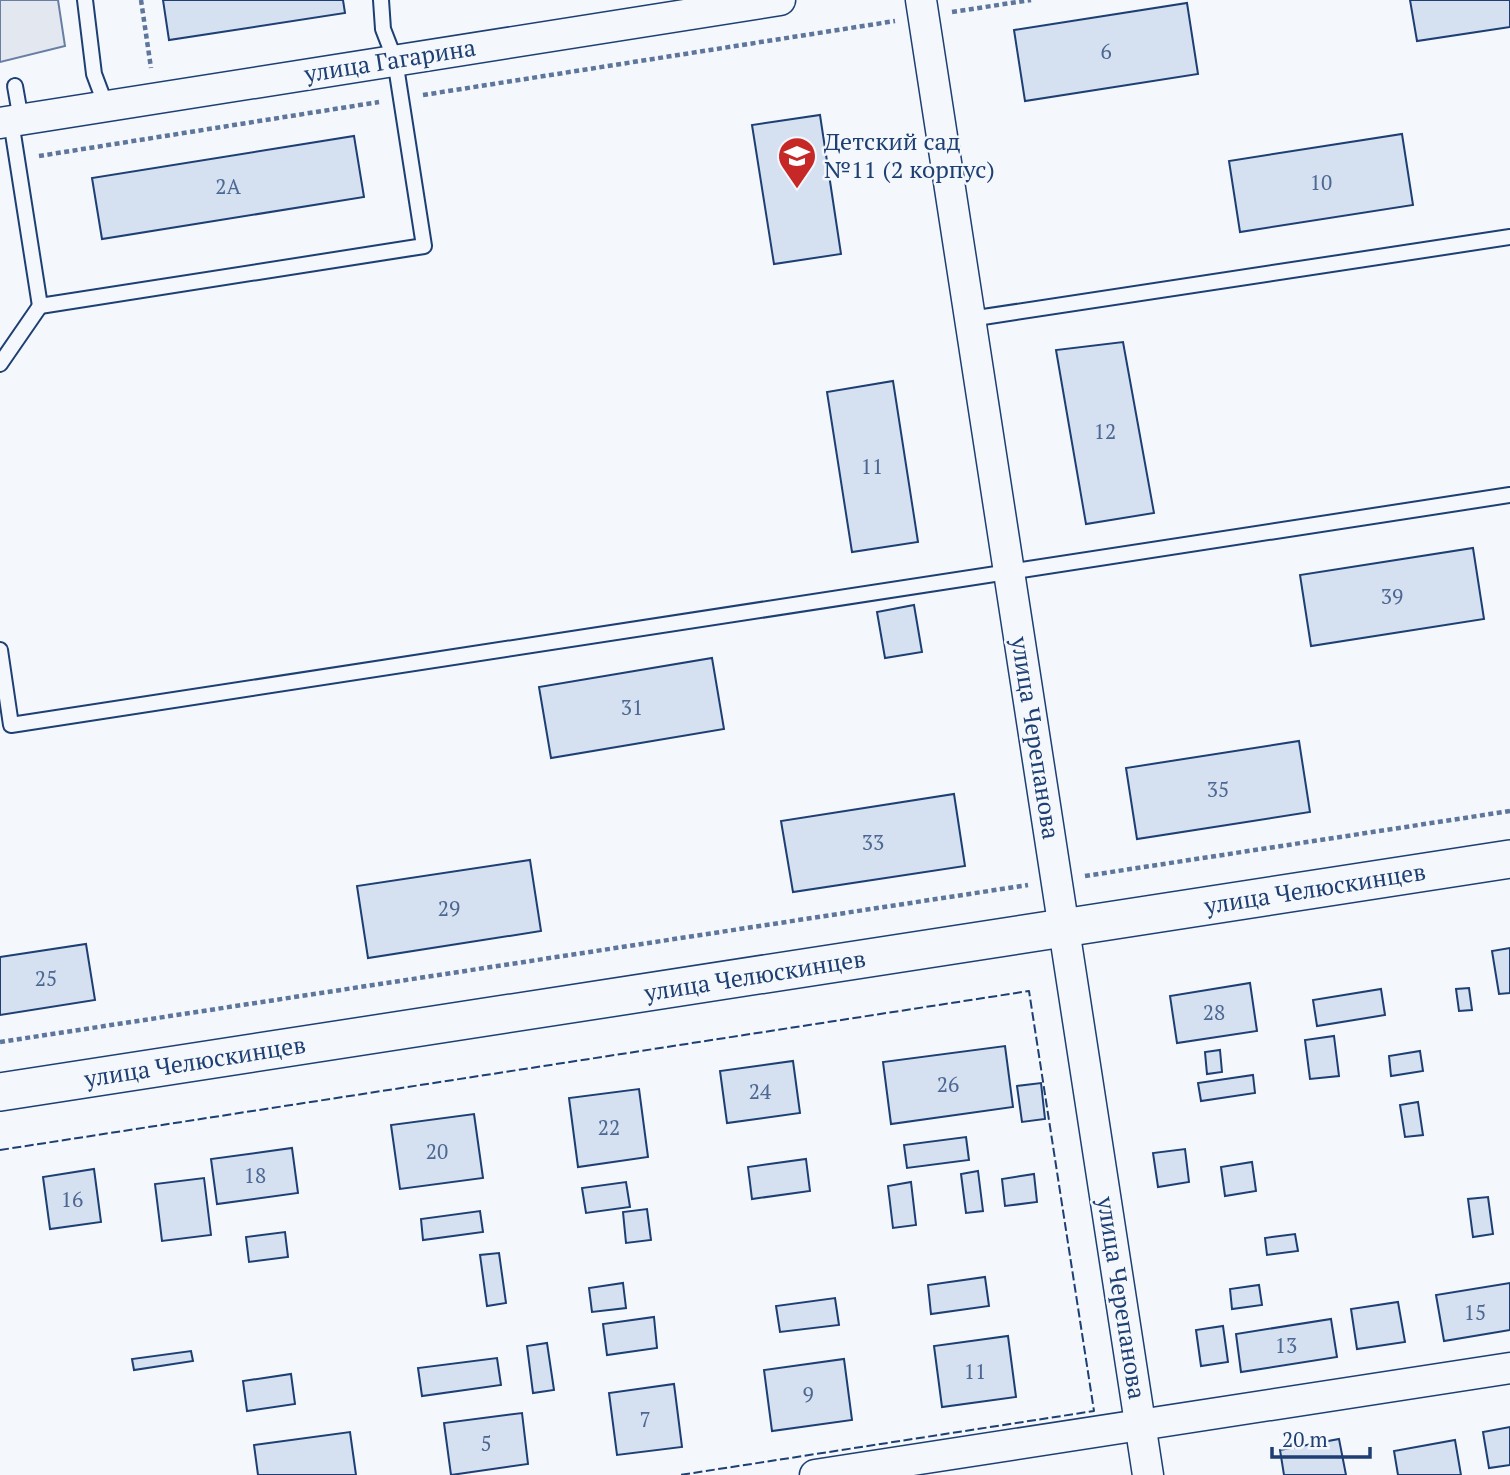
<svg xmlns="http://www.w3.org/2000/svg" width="1510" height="1475" font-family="'PT Serif',serif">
<rect width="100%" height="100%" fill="#f4f7fb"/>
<!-- parking -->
<polygon fill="#e3e8f0" stroke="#687fa3" stroke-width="2" points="0,0 58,0 65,46 0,62"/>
<!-- building -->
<g fill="#d5e0f0" stroke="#1d3f73" stroke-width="2">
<polygon points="163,0 343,0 345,13 169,40"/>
<polygon points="1410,0 1510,0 1510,27 1417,41"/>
<polygon points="1187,3 1198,74 1025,101 1014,30"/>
<polygon points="820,115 841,254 774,264 752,125"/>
<polygon points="1402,134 1413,205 1240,232 1229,161"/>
<polygon points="354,136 364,197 102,239 92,178"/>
<polygon points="1123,342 1154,513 1086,524 1056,350"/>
<polygon points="893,381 918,542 852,552 827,392"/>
<polygon points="1473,548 1484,619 1311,646 1300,575"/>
<polygon points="914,605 922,652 885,658 877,612"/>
<polygon points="712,658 724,729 551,758 539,687"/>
<polygon points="1299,741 1310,812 1137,839 1126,768"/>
<polygon points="954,794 965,866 793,892 781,821"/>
<polygon points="530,860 541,931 368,958 357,886"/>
<polygon points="86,944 95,1000 0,1015 0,957"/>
<polygon points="1510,948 1510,993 1499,994 1492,951"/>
<polygon points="1250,983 1257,1031 1177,1043 1170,996"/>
<polygon points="1469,988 1472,1010 1459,1011 1456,989"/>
<polygon points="1381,989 1385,1015 1317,1026 1313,1000"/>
<polygon points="1334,1036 1339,1076 1310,1079 1305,1040"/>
<polygon points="1005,1046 1013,1107 891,1124 883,1062"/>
<polygon points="1220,1050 1222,1072 1207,1074 1205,1052"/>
<polygon points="1420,1051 1423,1071 1391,1076 1389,1056"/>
<polygon points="793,1061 800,1113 727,1123 720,1071"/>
<polygon points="1253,1075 1255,1093 1201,1101 1198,1083"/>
<polygon points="1041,1083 1045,1119 1022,1122 1017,1086"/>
<polygon points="639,1089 648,1157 578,1167 569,1098"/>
<polygon points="1418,1102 1423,1135 1405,1137 1400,1105"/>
<polygon points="474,1114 483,1178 400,1189 391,1125"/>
<polygon points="966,1137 969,1160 907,1168 904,1145"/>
<polygon points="292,1148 298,1193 217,1204 211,1159"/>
<polygon points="1185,1149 1189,1182 1158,1187 1153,1153"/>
<polygon points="806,1159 810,1191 752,1199 748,1167"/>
<polygon points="1252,1162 1256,1191 1225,1196 1221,1167"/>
<polygon points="94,1169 101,1222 50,1229 43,1177"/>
<polygon points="978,1171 983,1211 966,1213 961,1174"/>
<polygon points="1034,1174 1037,1202 1005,1206 1002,1179"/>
<polygon points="204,1178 211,1235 162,1241 155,1184"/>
<polygon points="626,1182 630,1207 586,1213 582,1188"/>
<polygon points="911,1182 916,1225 893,1228 888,1186"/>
<polygon points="1488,1197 1493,1234 1473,1237 1468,1199"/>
<polygon points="647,1209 651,1240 626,1243 623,1212"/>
<polygon points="480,1211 483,1232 423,1240 421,1219"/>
<polygon points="285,1232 288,1257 249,1262 246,1237"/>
<polygon points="1295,1234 1298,1251 1267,1255 1265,1238"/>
<polygon points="499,1253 506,1303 487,1306 480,1255"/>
<polygon points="985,1277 989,1306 931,1314 928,1285"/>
<polygon points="623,1283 626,1308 592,1312 589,1288"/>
<polygon points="1510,1283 1510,1330 1444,1341 1436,1295"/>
<polygon points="1259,1285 1262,1305 1232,1309 1230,1289"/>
<polygon points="835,1298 839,1325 780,1332 776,1306"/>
<polygon points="1398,1302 1405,1342 1357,1349 1351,1309"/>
<polygon points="654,1317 657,1348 607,1355 603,1324"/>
<polygon points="1331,1319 1337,1357 1241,1372 1236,1334"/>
<polygon points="1223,1326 1228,1362 1201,1366 1196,1330"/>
<polygon points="1008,1336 1016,1397 942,1407 934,1346"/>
<polygon points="547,1343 554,1390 533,1393 527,1346"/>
<polygon points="191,1351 193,1361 134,1370 132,1359"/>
<polygon points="497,1358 501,1385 422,1396 418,1368"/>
<polygon points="844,1359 852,1420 772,1431 764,1370"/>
<polygon points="291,1374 295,1404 247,1411 243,1381"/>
<polygon points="674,1384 682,1447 617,1455 609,1393"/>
<polygon points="522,1413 528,1464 451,1475 444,1423"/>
<polygon points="1510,1427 1510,1465 1489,1468 1483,1432"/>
<polygon points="350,1432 356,1475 258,1475 254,1445"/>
<polygon points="1339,1439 1346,1475 1284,1475 1280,1450"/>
<polygon points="1455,1440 1461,1475 1398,1475 1394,1451"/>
</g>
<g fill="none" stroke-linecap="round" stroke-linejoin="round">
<defs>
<g id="service">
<polyline points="85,0 94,74 106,106"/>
<polyline points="15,86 21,120"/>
<polyline points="11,121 40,306 424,246 395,60 383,29 381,0"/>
<polyline points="970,319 1510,237"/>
<polyline points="0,364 40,306"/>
<polyline points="0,650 11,725 1510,495"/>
</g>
<g id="minor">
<polyline points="921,0 1148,1475"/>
<polyline points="0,123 780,0"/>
<polyline points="815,1475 1510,1368"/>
</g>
<polyline id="tertiary" points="0,1092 1510,859"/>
</defs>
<!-- service casing -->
<use href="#service" stroke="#1d3f73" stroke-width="18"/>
<!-- minor casing -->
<use href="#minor" stroke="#1d3f73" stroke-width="33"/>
<!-- tertiary casing -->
<use href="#tertiary" stroke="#1d3f73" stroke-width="40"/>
<!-- path -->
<g stroke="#5e769c" stroke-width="4.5" stroke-dasharray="5 3.5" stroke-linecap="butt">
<polyline points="141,0 151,68"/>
<polyline points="952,12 1031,0"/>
<polyline points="423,95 895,21"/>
<polyline points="39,156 379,102"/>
<polyline points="1085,876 1510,811"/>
<polyline points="0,1042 1028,885"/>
</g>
<!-- service -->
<use href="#service" stroke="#f4f7fb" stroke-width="14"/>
<!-- minor -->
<use href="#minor" stroke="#f4f7fb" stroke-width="30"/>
<!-- tertiary -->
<use href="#tertiary" stroke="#f4f7fb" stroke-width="37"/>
<!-- fence -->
<polyline stroke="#1d3f73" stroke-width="2" stroke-dasharray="9 3.5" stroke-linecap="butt" points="0,1150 1029,991 1094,1411 680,1475"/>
</g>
<!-- icons -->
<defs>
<symbol id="school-pin" viewBox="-11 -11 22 30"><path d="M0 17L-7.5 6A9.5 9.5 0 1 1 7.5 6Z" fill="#c62828" stroke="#f4f7fb"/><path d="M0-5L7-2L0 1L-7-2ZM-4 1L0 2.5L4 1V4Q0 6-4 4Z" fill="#fff"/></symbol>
</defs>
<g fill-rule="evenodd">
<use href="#school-pin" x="775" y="134" width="44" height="60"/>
</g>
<g text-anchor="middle" stroke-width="5" stroke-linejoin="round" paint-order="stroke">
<!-- number labels -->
<g font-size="21" fill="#4b6792">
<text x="1106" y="59">6</text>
<text x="1321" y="190">10</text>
<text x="228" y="194">2А</text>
<text x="1105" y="439">12</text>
<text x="872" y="474">11</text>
<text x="1392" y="604">39</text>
<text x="632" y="715">31</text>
<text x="1218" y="797">35</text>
<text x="873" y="850">33</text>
<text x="449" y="916">29</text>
<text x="46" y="986">25</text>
<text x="1214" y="1020">28</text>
<text x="948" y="1092">26</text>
<text x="760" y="1099">24</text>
<text x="609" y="1135">22</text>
<text x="437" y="1159">20</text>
<text x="255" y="1183">18</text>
<text x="72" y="1207">16</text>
<text x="1475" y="1320">15</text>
<text x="1286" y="1353">13</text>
<text x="975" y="1379">11</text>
<text x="808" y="1402">9</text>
<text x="645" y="1427">7</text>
<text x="486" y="1451">5</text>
</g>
<!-- street labels -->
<g font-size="24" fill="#1d3f73" stroke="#f4f7fb">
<text transform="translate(390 61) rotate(-9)" y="8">улица Гагарина</text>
<text transform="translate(1035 738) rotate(81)" y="8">улица Черепанова</text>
<text transform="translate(1315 889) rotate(-9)" y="8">улица Челюскинцев</text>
<text transform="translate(755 976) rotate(-9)" y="8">улица Челюскинцев</text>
<text transform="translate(195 1062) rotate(-9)" y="8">улица Челюскинцев</text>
<text transform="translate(1121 1298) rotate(81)" y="8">улица Черепанова</text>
</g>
<!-- poi labels -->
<g font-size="24" fill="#1d3f73" stroke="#f4f7fb" text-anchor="start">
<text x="824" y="150">Детский сад<tspan x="824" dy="28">№11 (2 корпус)</tspan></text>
</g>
</g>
<!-- scale -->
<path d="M1272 1447v10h98v-10" fill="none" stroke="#1d3f73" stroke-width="3.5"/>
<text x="1282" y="1447" font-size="21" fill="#1d3f73" stroke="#f4f7fb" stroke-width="5" paint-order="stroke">20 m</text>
</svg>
